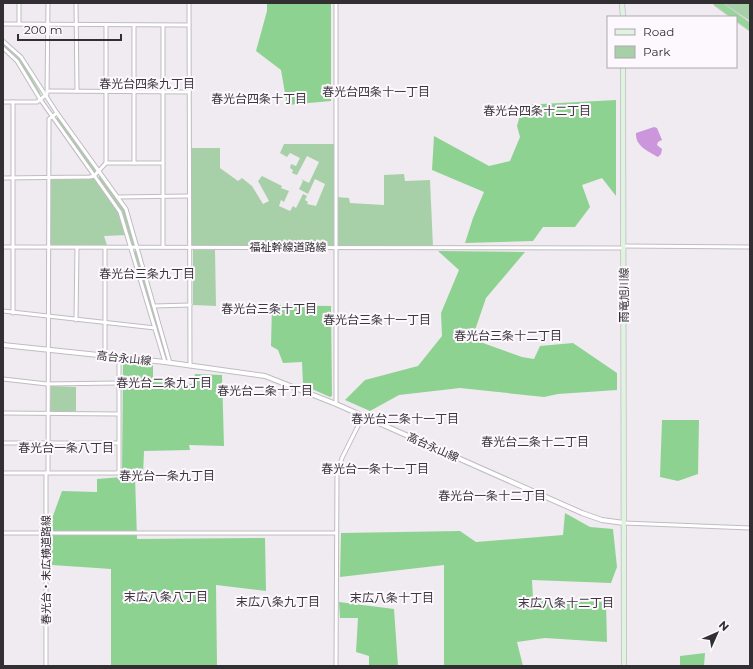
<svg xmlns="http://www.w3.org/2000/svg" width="753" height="669" font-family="Montserrat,'Noto Sans JP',sans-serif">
<rect width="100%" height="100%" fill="#efebf1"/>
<!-- green -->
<g fill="#a8d0a8">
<polygon points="723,3 750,3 750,21"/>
<polygon points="3,42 18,54 41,94 39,95 15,56 3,46"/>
<polygon points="58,117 96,171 94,173 56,119"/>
<polygon points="284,144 336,144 336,197 349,198 350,203 384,205 384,175 404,174 405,181 430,180 433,247 189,247 189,148 220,148 220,168 238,181 242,178 252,186 263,204 269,201 258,181 262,176 282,186 281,188 289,191 284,202 281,200 279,206 290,211 293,206 296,208 303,194 307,196 305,200 308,202 307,204 316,206 325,184 315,179 308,194 299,189 303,181 301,179 309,183 319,162 307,156 297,175 292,173 293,170 290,168 291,164 296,166 300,158 290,153 287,157 280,153"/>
<polygon points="100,175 125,210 135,246 132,245 121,211 98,178"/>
<polygon points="94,176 120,212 127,235 104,236 108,248 48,247 48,177"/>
<polygon points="136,250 138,252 169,361 165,360 134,252"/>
<polygon points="193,250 215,250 216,306 193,305"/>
<polygon points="51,386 76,387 76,411 50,411"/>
</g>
<!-- forest -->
<g fill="#8ed291">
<polygon points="267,3 331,3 331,101 287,105 281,70 256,51 267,11"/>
<polygon points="616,100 616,196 602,178 582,185 590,207 575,227 543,227 533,241 465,243 473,218 484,192 432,170 434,136 489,166 510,161 520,137 517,126 523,105"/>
<polygon points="438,251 525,252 486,298 472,339 522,357 534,359 540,346 573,343 617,373 617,390 558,394 544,397 460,388 399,395 370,411 345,400 365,380 418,366 442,336 441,313 459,270"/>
<polygon points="272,305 331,306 332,396 330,397 303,385 302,362 283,363 278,350 271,346"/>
<polygon points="123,361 153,365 153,382 193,384 195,374 222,375 224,446 189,445 190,450 144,451 143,476 135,476 137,539 265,538 266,591 216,585 217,666 111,666 111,569 52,565 50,524 62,491 97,492 97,479 122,477"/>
<polygon points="662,420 699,420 698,474 678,481 660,477"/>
<polygon points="565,513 590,527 613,529 617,567 611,583 532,580 533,599 606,602 607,642 545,638 517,642 523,666 444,666 444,565 340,577 341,533 460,531 476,542 563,535"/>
<polygon points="339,602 394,609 398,666 369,666 369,656 356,652 358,618 340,618"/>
<polygon points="705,653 704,666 680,666 680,656"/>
</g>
<!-- water -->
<path fill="#cc96dd" d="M654 127 657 128 662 140 658 142 657 145 662 149 661 154 658 157C648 151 635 146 636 133Z"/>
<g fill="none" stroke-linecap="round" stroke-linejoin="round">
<defs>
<g id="minor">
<polyline points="19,3 19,24"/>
<polyline points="76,3 77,91"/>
<polyline points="189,3 190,366"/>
<polyline points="336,3 336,404"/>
<polyline points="3,24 189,25"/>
<polyline points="3,41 21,57 57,113 126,209 170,363"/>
<polyline points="3,48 17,61 40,99 120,212 165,362"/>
<polyline points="48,91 189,92"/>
<polyline points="3,102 37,102 47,94 48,3"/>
<polyline points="13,102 13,313"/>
<polyline points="106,163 163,163"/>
<polyline points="134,163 134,25"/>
<polyline points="3,178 90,177 94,176 106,163 106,25"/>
<polyline points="118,197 188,196"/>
<polyline points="624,246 750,247"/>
<polyline points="3,247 624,248"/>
<polyline points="163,247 163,25"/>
<polyline points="154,306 190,305"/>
<polyline points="3,311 155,328"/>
<polyline points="76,320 77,248"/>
<polyline points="105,356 105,248"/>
<polyline points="3,379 47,384 118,383"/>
<polyline points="3,413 119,414"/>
<polyline points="3,443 119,443"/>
<polyline points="3,473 117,473 119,471 119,358"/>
<polyline points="46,473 46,666"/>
<polyline points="48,473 49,119 57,113"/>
<polyline points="624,523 750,528"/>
<polyline points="3,533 336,533"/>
<polyline points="336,666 337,474 342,458 363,416"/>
</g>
<polyline id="tertiary" points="3,345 165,362 265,376 336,404 582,513 602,520 624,523"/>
<g id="secondary">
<polyline points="622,3 623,17"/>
<polyline points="623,67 624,666"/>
</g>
<polyline id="motorway" points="717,3 750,27"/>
</defs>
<!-- minor casing -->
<use href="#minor" stroke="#c0bcc2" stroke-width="5"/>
<!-- tertiary casing -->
<use href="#tertiary" stroke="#c0bcc2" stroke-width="6"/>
<!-- secondary casing -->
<use href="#secondary" stroke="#c0bcc2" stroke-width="6"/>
<!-- motorway casing -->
<use href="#motorway" stroke="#c9c9c9" stroke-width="8"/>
<!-- minor -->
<use href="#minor" stroke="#fff" stroke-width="3"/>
<!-- tertiary -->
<use href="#tertiary" stroke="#fff" stroke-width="4"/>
<!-- secondary -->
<use href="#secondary" stroke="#e0f3e0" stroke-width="4.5"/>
<!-- motorway -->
<use href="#motorway" stroke="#96d698" stroke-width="6"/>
</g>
<g text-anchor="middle" stroke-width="4" stroke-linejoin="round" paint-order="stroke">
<!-- street labels -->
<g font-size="11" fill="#312f31" stroke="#fdf8fe">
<text x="288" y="251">福祉幹線道路線</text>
<text transform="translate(624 295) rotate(-90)" y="4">雨竜旭川線</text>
<text transform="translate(124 358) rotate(6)" y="4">高台永山線</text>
<text transform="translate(433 447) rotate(24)" y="4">高台永山線</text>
<text transform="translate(46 570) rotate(-90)" y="4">春光台・末広横道路線</text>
</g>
<!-- neighbourhood labels -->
<g font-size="12" fill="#3b373c" stroke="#fdf8fe">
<text x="147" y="88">春光台四条九丁目</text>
<text x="376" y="96">春光台四条十一丁目</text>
<text x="259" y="103">春光台四条十丁目</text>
<text x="537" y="115">春光台四条十二丁目</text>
<text x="147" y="278">春光台三条九丁目</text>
<text x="269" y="313">春光台三条十丁目</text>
<text x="377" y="324">春光台三条十一丁目</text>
<text x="508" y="340">春光台三条十二丁目</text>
<text x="164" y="387">春光台二条九丁目</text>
<text x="265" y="395">春光台二条十丁目</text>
<text x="405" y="423">春光台二条十一丁目</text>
<text x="535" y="446">春光台二条十二丁目</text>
<text x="66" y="452">春光台一条八丁目</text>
<text x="375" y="473">春光台一条十一丁目</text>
<text x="167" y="480">春光台一条九丁目</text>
<text x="492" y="500">春光台一条十二丁目</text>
<text x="166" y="601">末広八条八丁目</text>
<text x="392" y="602">末広八条十丁目</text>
<text x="278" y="606">末広八条九丁目</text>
<text x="566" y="607">末広八条十二丁目</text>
</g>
</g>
<!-- border -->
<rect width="753" height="669" fill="none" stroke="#312f31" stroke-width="8"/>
<!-- legend -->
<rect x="607" y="16" width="130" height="52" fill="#fdf8fe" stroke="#aba8ac"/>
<rect x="615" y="29" width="20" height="6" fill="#e0f3e0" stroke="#aba8ac"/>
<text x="643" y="36" font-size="12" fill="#312f31">Road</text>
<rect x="615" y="46" width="20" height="12" fill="#a8d0a8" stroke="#aba8ac"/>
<text x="643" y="56" font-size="12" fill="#312f31">Park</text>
<!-- north arrow -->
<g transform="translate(717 633) rotate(45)" stroke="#fdf8fe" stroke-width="3" paint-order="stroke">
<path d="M0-3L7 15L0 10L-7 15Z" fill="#312f31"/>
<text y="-6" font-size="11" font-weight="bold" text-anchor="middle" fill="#312f31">N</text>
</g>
<!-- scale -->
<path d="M18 34v6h103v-6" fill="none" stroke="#312f31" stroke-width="2"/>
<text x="24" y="34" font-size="12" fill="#312f31" stroke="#fdf8fe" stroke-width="3" paint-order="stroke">200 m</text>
</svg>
